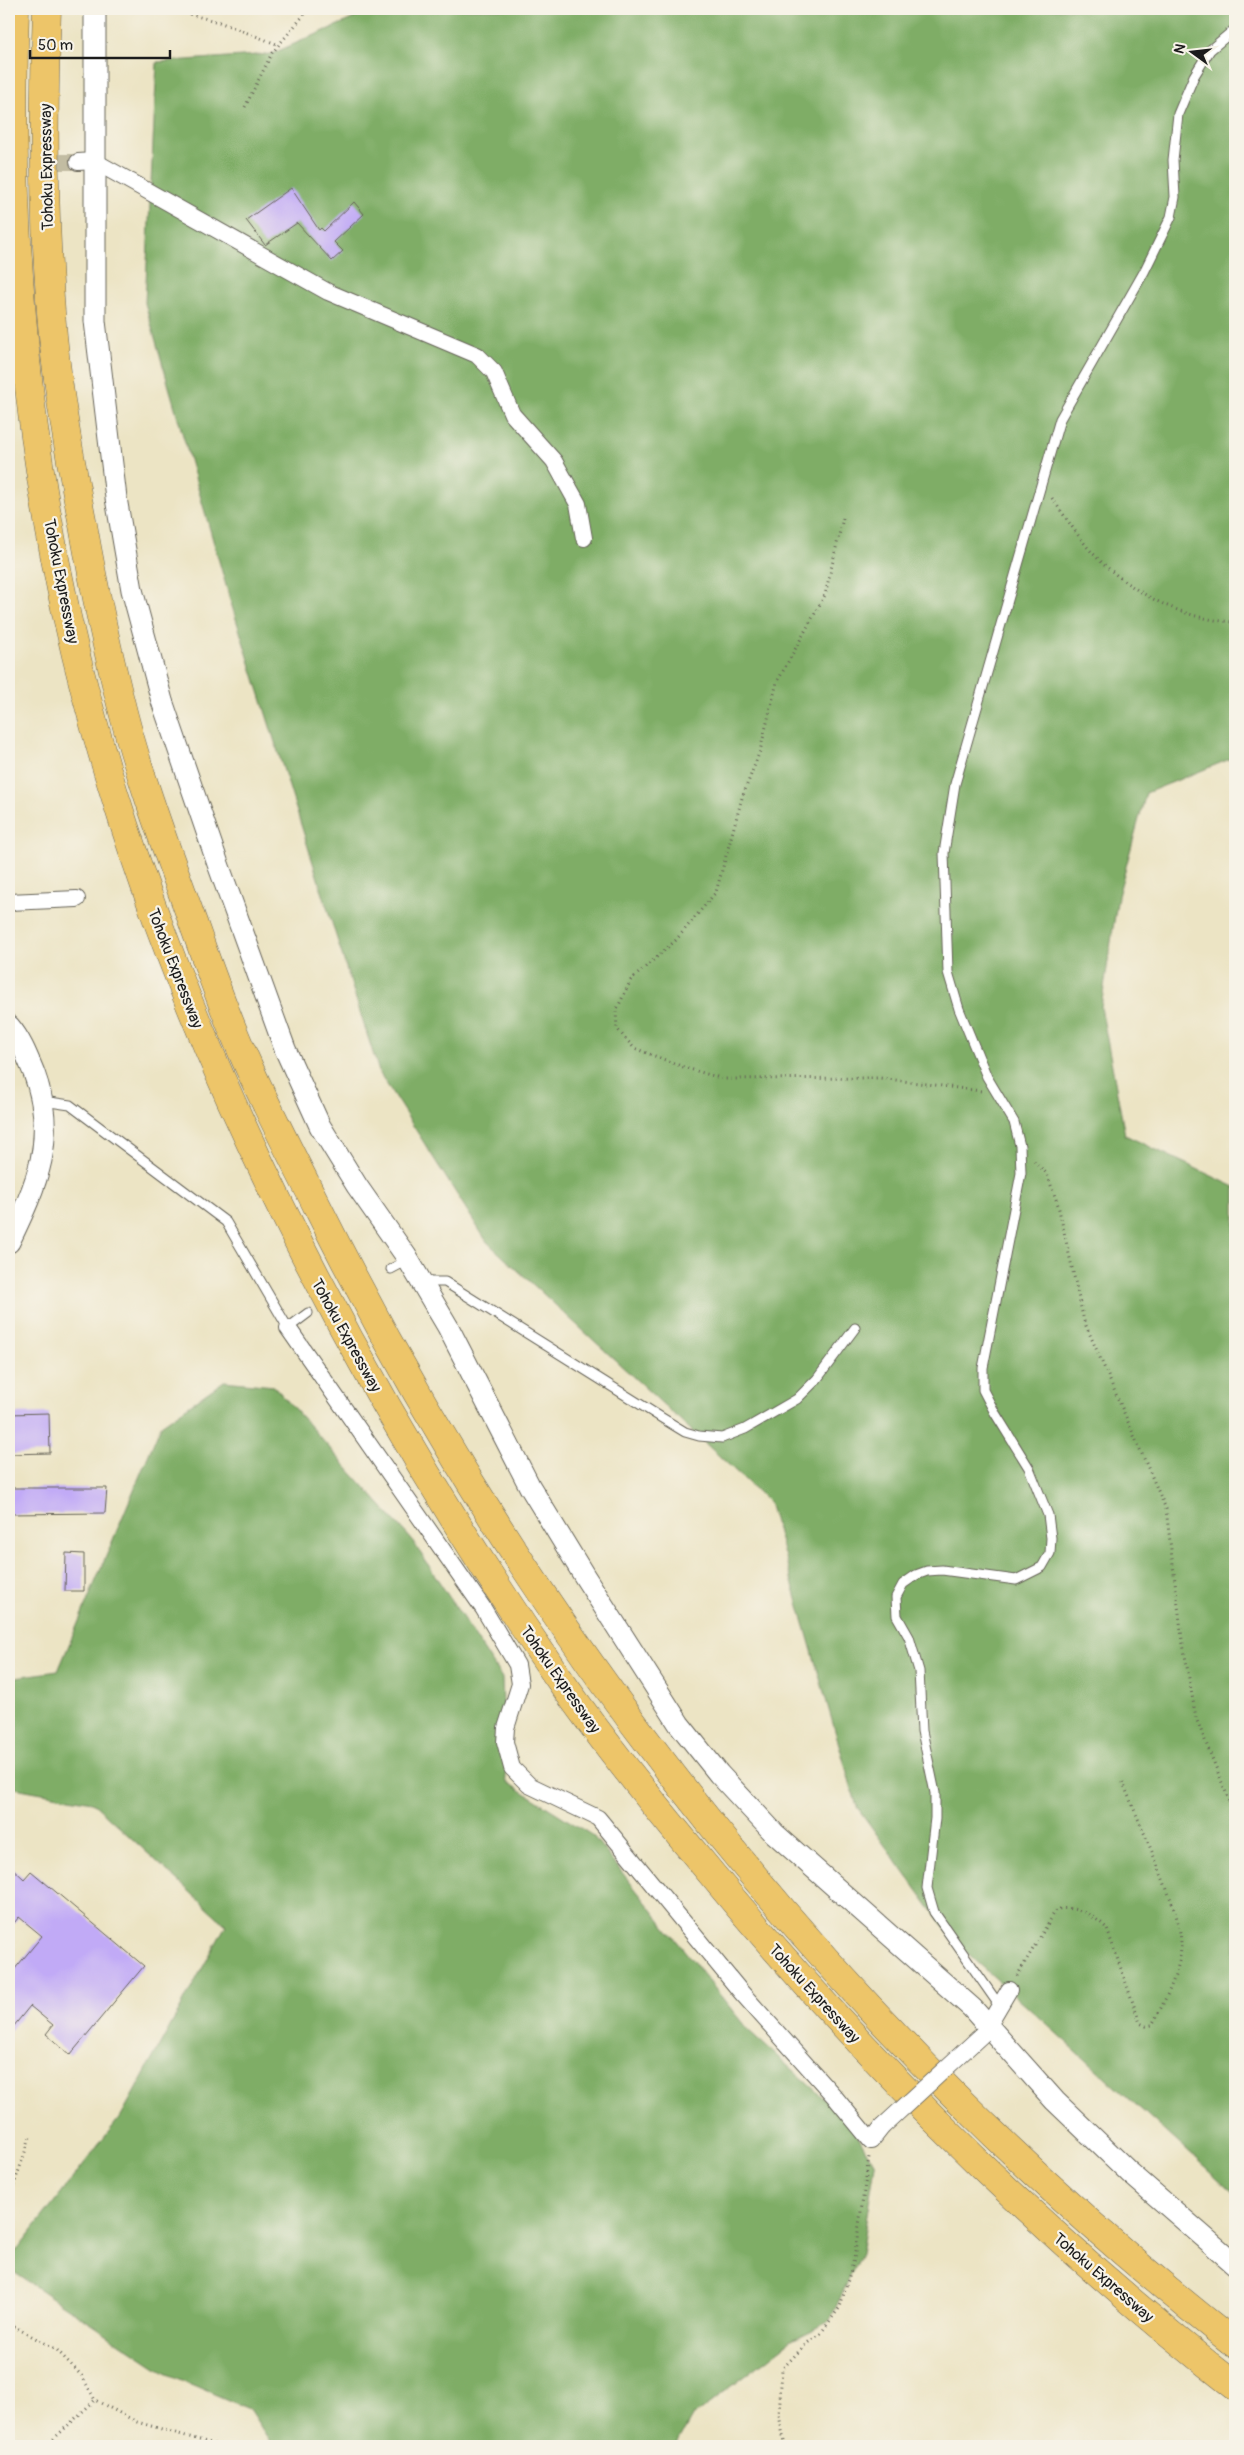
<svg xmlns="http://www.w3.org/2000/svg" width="1244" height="2455" font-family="Pangolin,sans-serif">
<rect width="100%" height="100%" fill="#f7f3e8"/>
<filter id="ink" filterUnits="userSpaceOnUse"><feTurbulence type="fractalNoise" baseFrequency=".02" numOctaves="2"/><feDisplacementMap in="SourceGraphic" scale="10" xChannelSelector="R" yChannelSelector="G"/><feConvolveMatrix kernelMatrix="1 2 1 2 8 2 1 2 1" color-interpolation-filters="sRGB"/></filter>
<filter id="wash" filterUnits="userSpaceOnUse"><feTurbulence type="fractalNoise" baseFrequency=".0096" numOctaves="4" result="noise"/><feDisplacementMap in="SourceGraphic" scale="20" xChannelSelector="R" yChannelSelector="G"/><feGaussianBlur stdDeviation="1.12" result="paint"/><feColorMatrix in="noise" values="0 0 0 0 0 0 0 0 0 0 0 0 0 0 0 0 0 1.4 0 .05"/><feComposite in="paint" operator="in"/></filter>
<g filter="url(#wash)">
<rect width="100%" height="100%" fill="#ece4c4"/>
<!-- forest -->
<g fill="#7fad66" stroke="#4e6441">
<polygon points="375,9 1235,9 1235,757 1146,793 1118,896 1101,1007 1125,1135 1235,1187 1235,2194 954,1941 857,1807 769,1502 487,1242 379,1072 231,603 145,303 157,62 271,54"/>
<polygon points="224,1381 274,1386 412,1540 502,1678 506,1781 593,1836 748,2030 849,2121 875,2165 861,2253 829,2322 792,2340 692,2417 676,2446 273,2446 249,2409 165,2373 9,2269 9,2260 121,2116 226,1925 92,1802 9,1787 9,1678 58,1671 161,1425"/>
</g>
<g id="blocks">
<!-- building -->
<g fill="#c1aaf6">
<polygon points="291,188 319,230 321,228 324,231 354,202 364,214 334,242 343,251 332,261 297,223 265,245 246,220"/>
<polygon points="49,1413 50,1453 9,1454 9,1414"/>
<polygon points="9,1488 107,1488 105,1513 9,1514"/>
<polygon points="66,1553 84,1554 84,1591 65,1591"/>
<polygon points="9,1865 24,1879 31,1871 144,1966 70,2055 46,2034 53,2025 30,2006 9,2032 9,1976 42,1936 19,1917 9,1929"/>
</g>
</g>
</g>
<g filter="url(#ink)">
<use href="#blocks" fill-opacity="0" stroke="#656257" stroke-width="1"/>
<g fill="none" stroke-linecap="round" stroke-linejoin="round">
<!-- minor-tunnel -->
<polyline stroke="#c2bca2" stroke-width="16" stroke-dasharray="16 8" stroke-linecap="butt" points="9,162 78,162"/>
<defs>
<g id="service">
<polyline points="43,1101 70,1105 226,1222 288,1328 308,1313"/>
<polyline points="391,1269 408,1260"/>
<polyline points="422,1282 445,1282 662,1418 685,1432 699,1436 722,1438 745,1429 797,1399 817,1379 855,1328"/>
<polyline points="999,2005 934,1912 927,1888 935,1818 935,1793 922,1731 919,1671 909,1637 897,1616 896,1597 903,1584 916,1575 927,1571 942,1570 1016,1580 1042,1567 1050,1553 1051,1538 1048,1515 1029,1468 995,1413 983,1390 983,1368 1021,1173 1020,1146 1014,1122 987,1077 959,1009 948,972 944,853 955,784 1060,419 1144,272 1171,217 1175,197 1173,160 1178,114 1194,76 1210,50 1235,29"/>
</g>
<g id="minor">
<polyline points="78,162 94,161 328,292 477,355 494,372 512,414 554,461 578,504 584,538"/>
<polyline points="9,902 77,899"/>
<polyline points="288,1328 483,1608 517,1665 520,1684 506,1728 505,1742 512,1768 529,1785 598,1818 741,1992 834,2096 871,2141 882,2127"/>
<polyline points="983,2034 1009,1990"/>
</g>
<g id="tertiary">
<polyline points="95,9 95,321 116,498 132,590 162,701 218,864 285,1049 320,1126 357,1186 406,1256 448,1327 530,1487 585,1577 679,1724 719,1774 774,1833 972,2008 1055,2101 1129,2172 1235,2264"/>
<path d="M9 1026C21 1040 27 1056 34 1073 58 1138 37 1184 9 1242"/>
</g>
<g id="motorway">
<path d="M15 9C8 213 23 417 67 617 113 822 188 1018 280 1205 360 1368 452 1524 555 1673 600 1738 650 1800 700 1860 859 2054 1038 2232 1235 2386"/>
<path d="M47 9C43 118 43 227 53 336 59 399 71 463 83 525 94 587 107 650 123 712 140 778 164 842 187 906 204 953 220 1001 240 1047 263 1101 291 1154 317 1206 536 1647 848 2040 1235 2344"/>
</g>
</defs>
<!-- service casing -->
<use href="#service" stroke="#656257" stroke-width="11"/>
<!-- minor casing -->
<use href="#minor" stroke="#656257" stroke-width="18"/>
<!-- tertiary casing -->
<use href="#tertiary" stroke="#656257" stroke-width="23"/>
<!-- motorway casing -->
<use href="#motorway" stroke="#656257" stroke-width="29"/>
<!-- path -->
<g stroke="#656257" stroke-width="3" stroke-dasharray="1 4" stroke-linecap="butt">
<polyline points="185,13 219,22 279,45"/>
<polyline points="245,107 272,53 309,9"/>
<path d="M1052 498C1064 515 1075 532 1088 548 1124 589 1180 620 1235 622"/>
<polyline points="843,518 825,595 777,682 760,751 742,798 716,892 676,940 631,980 616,1011 617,1029 634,1048 686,1068 724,1079 880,1078 981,1091"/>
<polyline points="1034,1161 1047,1174 1058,1205 1084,1321 1166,1509 1182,1638 1196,1718 1235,1815"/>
<path d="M1017 1976 1056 1910C1073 1904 1096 1916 1107 1929L1140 2023 1146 2026 1152 2025C1163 2005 1181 1970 1181 1946 1181 1920 1168 1893 1159 1869 1147 1839 1134 1810 1122 1780"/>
<polyline points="9,2200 31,2134"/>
<polyline points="9,2324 56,2349 82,2376 95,2400 137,2422 221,2446"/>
<polyline points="46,2446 95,2400"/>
<polyline points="785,2446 779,2415 782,2369 806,2344 821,2333 840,2307 854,2259 869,2157"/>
</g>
<!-- service -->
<use href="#service" stroke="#fff" stroke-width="9"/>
<!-- minor -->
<use href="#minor" stroke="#fff" stroke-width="16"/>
<!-- tertiary -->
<use href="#tertiary" stroke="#fff" stroke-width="21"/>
<!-- motorway -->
<use href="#motorway" stroke="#edc569" stroke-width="28"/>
<defs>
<polyline id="minor-bridge" points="882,2127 983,2034"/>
</defs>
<!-- minor-bridge casing -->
<use href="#minor-bridge" stroke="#656257" stroke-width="18" stroke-linecap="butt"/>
<!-- minor-bridge -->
<use href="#minor-bridge" stroke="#fff" stroke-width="16"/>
</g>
</g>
<g text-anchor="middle" stroke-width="4.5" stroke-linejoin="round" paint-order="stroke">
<!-- street labels -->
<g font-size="16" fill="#1c1c1c" stroke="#f7f3e8">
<text transform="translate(46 167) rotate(-91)" y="6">Tohoku Expressway</text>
<text transform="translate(62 581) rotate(79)" y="6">Tohoku Expressway</text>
<text transform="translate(176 968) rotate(69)" y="6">Tohoku Expressway</text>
<text transform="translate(347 1335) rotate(61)" y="6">Tohoku Expressway</text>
<text transform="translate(561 1679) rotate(55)" y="6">Tohoku Expressway</text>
<text transform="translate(815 1993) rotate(48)" y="6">Tohoku Expressway</text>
<text transform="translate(1104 2277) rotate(41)" y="6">Tohoku Expressway</text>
</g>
</g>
<!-- margin -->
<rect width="1244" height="2455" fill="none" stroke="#f7f3e8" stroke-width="30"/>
<!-- north arrow -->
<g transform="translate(1192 52) rotate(285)" stroke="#f7f3e8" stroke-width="4" paint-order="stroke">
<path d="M0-4L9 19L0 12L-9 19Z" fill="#1c1c1c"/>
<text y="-8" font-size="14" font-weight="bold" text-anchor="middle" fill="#1c1c1c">N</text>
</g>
<!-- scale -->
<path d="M30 50v8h140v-8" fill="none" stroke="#1c1c1c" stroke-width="2.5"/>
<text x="38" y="50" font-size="15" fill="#1c1c1c" stroke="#f7f3e8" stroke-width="4" paint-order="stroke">50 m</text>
</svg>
